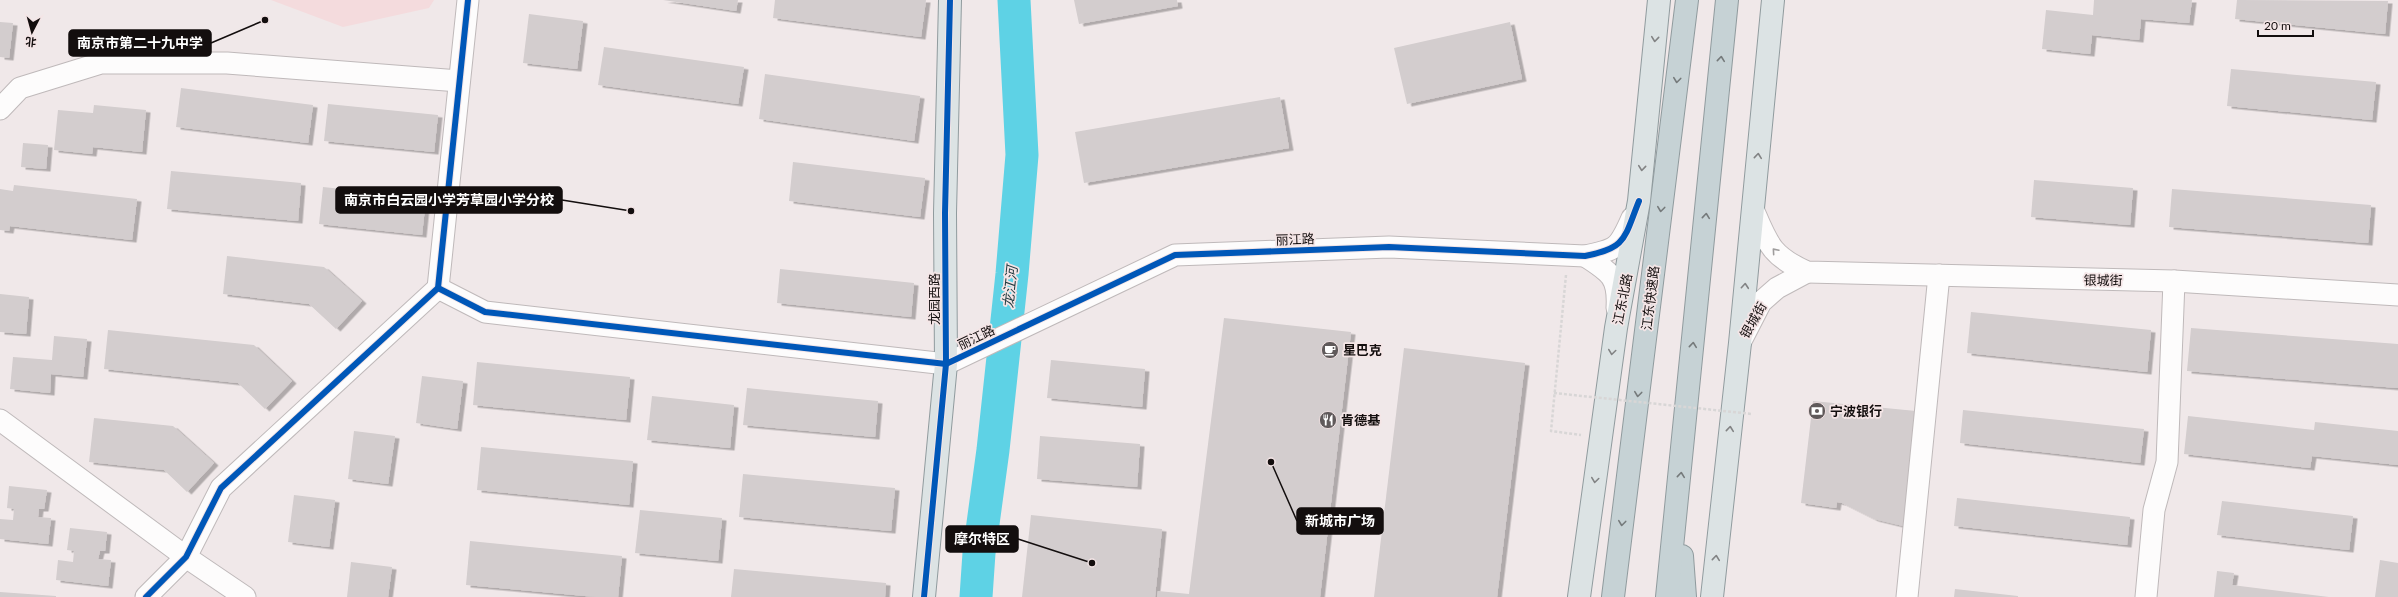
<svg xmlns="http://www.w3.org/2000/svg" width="2398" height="597" font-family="Lato,'Noto Sans SC',sans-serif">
<defs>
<filter id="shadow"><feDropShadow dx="4.5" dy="2.5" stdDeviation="0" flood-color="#0004"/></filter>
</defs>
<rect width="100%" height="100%" fill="#f0e8e9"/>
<!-- green -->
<polygon fill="#f4dbdd" points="271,0 434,0 429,8 343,27"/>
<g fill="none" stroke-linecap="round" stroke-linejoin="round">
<!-- river -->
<polyline stroke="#5ed2e5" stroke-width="33" points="976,597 979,553 993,450 1012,274 1022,155 1014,0"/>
</g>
<!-- building -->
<g fill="#d3cdce" filter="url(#shadow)">
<polygon points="663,0 738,0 736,11"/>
<polygon points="775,0 926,0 921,37 773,18"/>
<polygon points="1074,0 1177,0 1178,6 1079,24"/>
<polygon points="2094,0 2192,0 2189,23 2141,19 2139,40 2092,35 2090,54 2042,49 2046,10 2093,15"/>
<polygon points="2237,0 2388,1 2385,34 2235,19"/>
<polygon points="529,14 583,21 577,69 523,63"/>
<polygon points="0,22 13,23 9,58 0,57"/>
<polygon points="1510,22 1522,79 1407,104 1394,48"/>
<polygon points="604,47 744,67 738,104 598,85"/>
<polygon points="2231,69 2376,82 2372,120 2227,106"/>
<polygon points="765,74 920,96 914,141 759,119"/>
<polygon points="181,88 313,105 308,143 176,127"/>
<polygon points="1280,97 1289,148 1084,183 1075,132"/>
<polygon points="328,104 438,115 434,152 324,141"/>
<polygon points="94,105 146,110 142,152 93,147 92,154 54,150 58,110 93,113"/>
<polygon points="23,143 48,145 46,169 21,167"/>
<polygon points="793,162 925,178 920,217 789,201"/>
<polygon points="171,171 301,183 298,221 167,209"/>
<polygon points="2034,180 2133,188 2130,225 2031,217"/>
<polygon points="14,185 137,199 132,240 10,226 9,231 0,230 0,189 13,191"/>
<polygon points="323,187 426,198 422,235 319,224"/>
<polygon points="2172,189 2371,205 2368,243 2169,227"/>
<polygon points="227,256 324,267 362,301 336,329 309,304 223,294"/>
<polygon points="780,269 914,283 911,317 777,303"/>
<polygon points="0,294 29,297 26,334 0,332"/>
<polygon points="1971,312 2151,330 2147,372 1967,353"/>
<polygon points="1224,318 1351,332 1320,597 1157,597 1158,591 1189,594"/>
<polygon points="2191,328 2398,344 2398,388 2187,371"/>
<polygon points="108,330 254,345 292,381 265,409 238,383 104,369"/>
<polygon points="54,336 87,339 83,377 51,374 50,393 10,389 13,357 52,360"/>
<polygon points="1404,348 1525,363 1497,597 1374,597"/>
<polygon points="1051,360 1145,369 1142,407 1047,398"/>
<polygon points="477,362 630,377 626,420 473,405"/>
<polygon points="422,376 463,381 457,429 416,423"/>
<polygon points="747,388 878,401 875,437 743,425"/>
<polygon points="652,396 734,405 730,448 647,440"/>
<polygon points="1813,401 1916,411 1903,526 1874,519 1842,503 1837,502 1836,508 1801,503"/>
<polygon points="1963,410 2144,429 2140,463 1960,443"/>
<polygon points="2188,416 2314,430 2315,422 2398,431 2398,465 2312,456 2310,468 2184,454"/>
<polygon points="94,418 173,426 214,463 187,492 164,470 89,462"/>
<polygon points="354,431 395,436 388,484 348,479"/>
<polygon points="1040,436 1140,444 1137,487 1037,479"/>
<polygon points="481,447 633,461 629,505 477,490"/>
<polygon points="743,474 895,488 891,531 739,517"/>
<polygon points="9,486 47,490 44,509 39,509 38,517 51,518 48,544 0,539 0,519 13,520 14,509 7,508"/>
<polygon points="294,495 335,500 329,547 288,542"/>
<polygon points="1957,498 2130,517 2127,545 1954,526"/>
<polygon points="2222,501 2353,516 2349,550 2217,535"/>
<polygon points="640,510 722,518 718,561 635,553"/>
<polygon points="1031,515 1162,529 1155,597 1022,597"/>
<polygon points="70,528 107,532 105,551 100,551 98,559 111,560 108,586 56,580 58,560 73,562 74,551 67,550"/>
<polygon points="470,541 622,556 618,597 596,597 466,585"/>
<polygon points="2380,560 2398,563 2398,597 2375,597"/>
<polygon points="351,562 392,567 388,597 347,597"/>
<polygon points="734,569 886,583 885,597 731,597"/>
<polygon points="2217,571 2234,573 2232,585 2329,597 2214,597"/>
<polygon points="1955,589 2018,596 2018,597 1954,597"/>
<polygon points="0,592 56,596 56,597 0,597"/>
</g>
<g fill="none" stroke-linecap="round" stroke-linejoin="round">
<defs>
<g id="minor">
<polyline points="0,109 20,88 101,63 227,63 459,81"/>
<path d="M1753 209C1768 244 1771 256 1807 272L2174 281 2398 295"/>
<path d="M1585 256C1610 272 1619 277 1617 308"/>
<path d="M438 288 485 312 946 364 1175 255 1389 247 1585 256C1617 250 1619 248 1632 218"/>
<polyline points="1741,341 1761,302 1777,288 1807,272"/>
<polyline points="0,420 186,557 245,597"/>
<polyline points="146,597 186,557 221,488 438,288 468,0"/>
<polyline points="1907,597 1939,275"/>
<polyline points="2146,597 2154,510 2167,462 2174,281"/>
</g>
<g id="major">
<polyline points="924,597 946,364 945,213 950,0"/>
<polyline points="1579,597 1616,328 1639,201 1659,0"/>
<polyline points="1712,597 1740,343 1773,0"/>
</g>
<g id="highway">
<polyline points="1682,556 1685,597"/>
<polyline points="1613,597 1687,0"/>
<polyline points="1667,597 1727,0"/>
</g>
</defs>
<!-- minor casing -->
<use href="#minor" stroke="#bfb9ba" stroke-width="23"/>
<!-- major casing -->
<use href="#major" stroke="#909b9e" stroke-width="24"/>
<!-- highway casing -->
<use href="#highway" stroke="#909b9e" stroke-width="24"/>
<!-- path -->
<polyline stroke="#d8d6d6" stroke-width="2.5" stroke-dasharray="3 2" stroke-linecap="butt" points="1566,275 1551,431 1581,435"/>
<!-- minor -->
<use href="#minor" stroke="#fdfcfc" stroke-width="21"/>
<!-- major -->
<use href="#major" stroke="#dce3e4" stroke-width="22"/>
<!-- highway -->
<use href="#highway" stroke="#c6d2d5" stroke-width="22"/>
<!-- path-bridge -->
<polyline stroke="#d8d6d6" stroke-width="2.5" stroke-dasharray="3 2" stroke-linecap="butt" points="1554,393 1752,414"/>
<defs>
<g id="cycleway">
<path d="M438 288 485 312 946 364 1175 255 1389 247 1585 256C1627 248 1624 238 1639 201"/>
<polyline points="146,597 186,557 221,488 438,288 468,0"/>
<polyline points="924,597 946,364 945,213 950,0"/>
</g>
</defs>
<!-- cycleway casing -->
<use href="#cycleway" stroke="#f4e5e6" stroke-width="8"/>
<!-- cycleway -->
<use href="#cycleway" stroke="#0057b8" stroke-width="6"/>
</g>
<!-- one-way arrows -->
<defs><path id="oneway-chevron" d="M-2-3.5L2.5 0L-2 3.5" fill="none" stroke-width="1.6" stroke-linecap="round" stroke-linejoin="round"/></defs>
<g stroke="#828384">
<use href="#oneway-chevron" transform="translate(1655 39) rotate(96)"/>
<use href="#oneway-chevron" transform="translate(1758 156) rotate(-84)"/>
<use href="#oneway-chevron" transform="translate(1642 168) rotate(96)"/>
<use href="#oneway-chevron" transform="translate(1745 286) rotate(-85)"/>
<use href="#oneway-chevron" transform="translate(1612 352) rotate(98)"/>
<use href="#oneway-chevron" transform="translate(1730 429) rotate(-84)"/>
<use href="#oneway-chevron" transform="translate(1595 480) rotate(98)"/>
<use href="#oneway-chevron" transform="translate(1716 558) rotate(-84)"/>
</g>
<g stroke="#757a7b">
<use href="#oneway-chevron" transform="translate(1721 59) rotate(-84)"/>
<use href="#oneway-chevron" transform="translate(1677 80) rotate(97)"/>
<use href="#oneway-chevron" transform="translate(1661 209) rotate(97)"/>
<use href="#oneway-chevron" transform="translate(1706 216) rotate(-84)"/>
<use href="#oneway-chevron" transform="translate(1693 345) rotate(-84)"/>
<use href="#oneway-chevron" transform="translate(1638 394) rotate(97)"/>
<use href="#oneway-chevron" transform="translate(1681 475) rotate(-84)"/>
<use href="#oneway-chevron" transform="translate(1622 523) rotate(97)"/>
</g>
<use stroke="#9f9d9d" href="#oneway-chevron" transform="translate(1775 251) rotate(-131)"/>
<!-- icons -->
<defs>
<symbol id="cafe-disc" viewBox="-11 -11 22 22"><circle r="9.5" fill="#605a5b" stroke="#f4e5e6"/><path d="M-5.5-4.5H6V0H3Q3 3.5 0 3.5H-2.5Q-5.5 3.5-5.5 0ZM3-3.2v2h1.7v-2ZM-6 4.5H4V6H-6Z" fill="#fff"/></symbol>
<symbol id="bank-disc" viewBox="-11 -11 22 22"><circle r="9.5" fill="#605a5b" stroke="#f4e5e6"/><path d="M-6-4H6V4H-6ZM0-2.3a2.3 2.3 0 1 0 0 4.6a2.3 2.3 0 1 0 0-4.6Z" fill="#fff"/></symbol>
<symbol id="restaurant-disc" viewBox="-11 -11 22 22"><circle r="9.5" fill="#605a5b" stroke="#f4e5e6"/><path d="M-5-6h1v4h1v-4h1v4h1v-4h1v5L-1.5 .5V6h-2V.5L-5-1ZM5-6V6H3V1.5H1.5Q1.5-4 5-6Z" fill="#fff"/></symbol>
</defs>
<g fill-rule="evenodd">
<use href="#cafe-disc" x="1320" y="340" width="20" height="20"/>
<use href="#bank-disc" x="1807" y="401" width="20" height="20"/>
<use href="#restaurant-disc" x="1318" y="410" width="20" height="20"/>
</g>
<g text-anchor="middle" stroke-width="3.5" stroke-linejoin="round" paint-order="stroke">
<!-- street labels -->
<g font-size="13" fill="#130e0e" stroke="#f4e5e6">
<text transform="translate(1295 239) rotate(-2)" y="5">丽江路</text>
<text transform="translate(2103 280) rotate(1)" y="5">银城街</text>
<text transform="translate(1650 298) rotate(-83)" y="5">江东快速路</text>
<text transform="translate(934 299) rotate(-90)" y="5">龙园西路</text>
<text transform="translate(1622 299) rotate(-79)" y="5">江东北路</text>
<text transform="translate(1753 320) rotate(-60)" y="5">银城街</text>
<text transform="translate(976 337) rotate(-25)" y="5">丽江路</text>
</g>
<!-- poi labels -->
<g font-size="13" font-weight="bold" fill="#130e0e" stroke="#f4e5e6" text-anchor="start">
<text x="1343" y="355">星巴克</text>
<text x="1830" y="416">宁波银行</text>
<text x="1341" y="425">肯德基</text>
</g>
<!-- water labels -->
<g font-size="14" font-style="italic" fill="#233c41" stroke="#f4e5e6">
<text transform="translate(1010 287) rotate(-84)" y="5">龙江河</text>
</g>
</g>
<!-- callouts -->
<path fill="none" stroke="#130e0e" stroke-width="1.5" d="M265 20L211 43M631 211L562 200M1271 462L1297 521M1092 563L1018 539"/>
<g fill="#130e0e" stroke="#f4e5e6" stroke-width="1.5">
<circle cx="265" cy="20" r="4"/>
<circle cx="631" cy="211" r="4"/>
<circle cx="1271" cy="462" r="4"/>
<circle cx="1092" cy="563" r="4"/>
</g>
<g fill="#130e0e" stroke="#130e0e" stroke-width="1.5">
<rect x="69" y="30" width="142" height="26" rx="4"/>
<rect x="336" y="187" width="226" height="26" rx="4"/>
<rect x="1297" y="508" width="86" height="26" rx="4"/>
<rect x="946" y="526" width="72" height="26" rx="4"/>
</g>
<g font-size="14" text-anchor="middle" font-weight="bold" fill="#fff">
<text x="140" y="48">南京市第二十九中学</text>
<text x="449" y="205">南京市白云园小学芳草园小学分校</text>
<text x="1340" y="526">新城市广场</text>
<text x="982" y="544">摩尔特区</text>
</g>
<!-- north arrow -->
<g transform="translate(32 32) rotate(186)" stroke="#f4e5e6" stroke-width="3" paint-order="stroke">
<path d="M0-3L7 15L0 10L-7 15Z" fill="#130e0e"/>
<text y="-6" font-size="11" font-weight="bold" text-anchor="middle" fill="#130e0e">北</text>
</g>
<!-- scale -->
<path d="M2258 30v6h55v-6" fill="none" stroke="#130e0e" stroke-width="2"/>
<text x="2264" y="30" font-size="12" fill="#130e0e" stroke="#f4e5e6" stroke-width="3" paint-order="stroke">20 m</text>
</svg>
